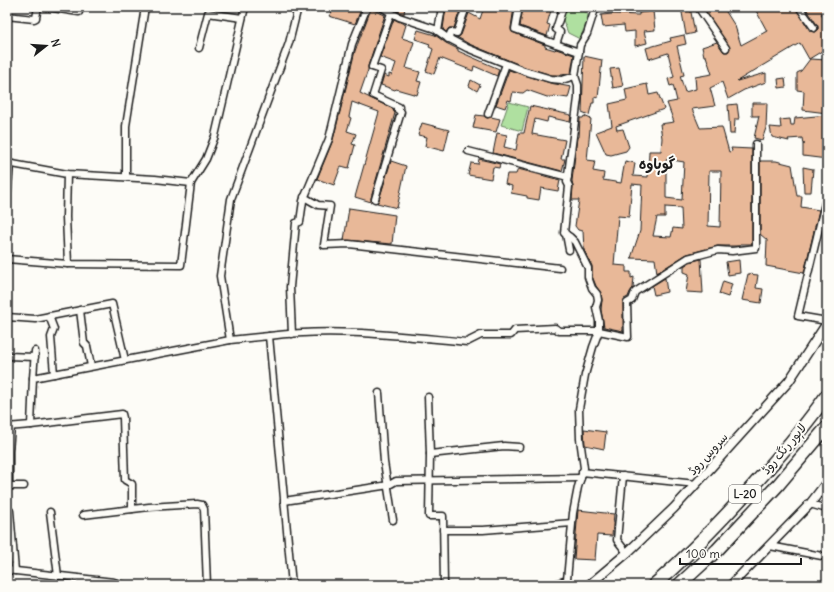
<svg xmlns="http://www.w3.org/2000/svg" width="834" height="592" font-family="Delius,'Playpen Sans Arabic',sans-serif">
<rect width="100%" height="100%" fill="#fdfcf7"/>
<filter id="ink" filterUnits="userSpaceOnUse"><feTurbulence type="fractalNoise" baseFrequency=".025" numOctaves="2"/><feDisplacementMap in="SourceGraphic" scale="8" xChannelSelector="R" yChannelSelector="G"/><feConvolveMatrix kernelMatrix="1 2 1 2 8 2 1 2 1" color-interpolation-filters="sRGB"/></filter>
<g filter="url(#ink)">
<!-- green -->
<g fill="#afe0a0" stroke="#667e5e">
<polygon points="565,10 584,11 588,14 587,21 580,39 568,33 563,20"/>
<polygon points="509,102 528,107 522,131 501,125"/>
</g>
<!-- building -->
<g fill="#e8b898" stroke="#1c1c1c" fill-rule="evenodd">
<polygon points="335,7 362,7 355,24 329,16"/>
<polygon points="390,7 405,7 404,14 401,13"/>
<polygon points="446,7 461,7 454,28 449,28 446,32 443,29"/>
<polygon points="484,7 514,7 511,28 512,32 545,45 545,47 555,50 556,49 574,55 571,73 562,75 552,75 525,67 469,44 457,37 461,35 469,13 480,19"/>
<polygon points="523,7 552,7 547,24 550,25 547,36 520,26"/>
<polygon points="681,7 690,7 695,33 686,35"/>
<path d="M703 7H723L735 26 741 45 767 31 754 7H795L810 31 814 32 818 30V26L805 7H827V10L821 14 827 21V39L823 42 827 48 809 59 800 43 737 81 766 73V82L744 90 728 99 722 82 710 88 715 106 692 109 700 128 722 127 729 152 732 151 731 148 752 149V244H740V246H717L687 254 657 273 655 259 631 258 640 231 642 185 632 184 629 217 618 216 614 265 626 266V272H631V278L634 277 633 288 630 292 628 297 624 299 623 303V331L604 327 601 310 602 300 601 293 596 286 592 276V266L584 250 583 231 578 230 575 226 579 200H572L573 186 572 181 577 137H579L580 118H583L584 116 591 119 587 160 595 161 593 171 604 173 603 180 621 183 625 161 635 163 633 176 648 177 649 151H661L662 138 660 124 674 122 667 103 677 101 673 85 670 86 668 79 674 77 668 53 649 59 646 48 671 41 670 38 684 35 686 44 677 46 684 75 680 76 685 92 696 89 695 77 712 74 706 56H704L702 47 717 42 724 52H728L730 48ZM666 159 684 162 682 200 666 198ZM709 171H721L720 227 708 226ZM665 207 681 208 682 229 673 228 671 237 653 236 657 217H665Z"/>
<polygon points="371,9 385,15 368,66 368,70 360,93 393,109 395,113 371,198 371,202 355,197 379,112 352,102 349,117 351,118 347,131 356,134 352,144 355,145 349,168 341,166 334,185 317,179 333,140 355,51"/>
<polygon points="653,11 655,30 644,31 647,43 635,46 635,31 625,32 624,25 603,27 601,15 613,14 639,15 639,13"/>
<polygon points="394,19 406,25 402,38 414,42 406,68 420,72 417,81 421,82 417,95 396,89 395,90 381,85 384,75 389,77 389,74 392,75 396,63 380,57"/>
<polygon points="418,30 435,35 446,43 458,49 458,51 499,69 497,76 474,66 473,71 440,58 434,74 426,71 433,49 429,47 430,44 415,39"/>
<polygon points="584,56 602,60 598,98 594,97 594,103 592,103 589,115 582,112"/>
<polygon points="810,59 827,60 827,113 803,110 804,91 797,90 797,73 801,71"/>
<polygon points="619,68 623,86 613,88 610,69"/>
<polygon points="509,70 550,83 571,87 568,98 554,96 553,97 547,97 527,90 523,93 513,92 511,101 508,100 505,108 496,105"/>
<polygon points="785,78 786,87 779,88 778,79"/>
<polygon points="471,80 480,85 477,91 469,86"/>
<polygon points="647,84 649,95 658,93 664,109 616,126 617,130 623,129 629,147 626,151 611,155 606,154 596,132 612,126 609,104 627,100 625,89"/>
<polygon points="752,103 767,103 766,128 762,140 754,138 759,116 752,116"/>
<polygon points="737,104 739,119 735,119 734,134 730,134 728,105"/>
<polygon points="530,106 571,115 570,122 548,117 547,122 535,119 532,134 565,140 561,159 565,159 562,171 493,153 497,133 507,135 504,147 516,150 519,133 524,133"/>
<polygon points="476,115 484,116 487,118 491,117 500,119 496,132 473,128"/>
<polygon points="827,115 827,159 803,156 803,144 805,144 803,144 802,138 788,139 789,141 772,137 770,127 781,128 780,120 790,119 791,125 794,125 795,118"/>
<polygon points="422,123 449,130 444,151 425,146 427,137 418,135"/>
<polygon points="479,159 500,164 499,168 493,167 491,179 468,175 471,163 478,164"/>
<polygon points="391,161 406,166 397,208 377,203 379,200"/>
<polygon points="760,161 776,161 792,165 797,196 802,196 801,207 819,210 804,273 766,266 767,240 760,234"/>
<polygon points="803,167 813,169 811,192 804,192"/>
<polygon points="518,169 560,180 558,191 541,188 539,200 527,198 527,196 511,193 512,186 505,184 507,174 516,174"/>
<polygon points="349,208 395,215 392,244 344,240"/>
<polygon points="701,259 703,293 686,292 689,274 684,272 684,266 690,262"/>
<polygon points="739,260 740,273 728,275 726,262"/>
<polygon points="748,274 758,275 756,288 763,289 761,303 742,300"/>
<polygon points="665,278 667,292 654,295 652,286"/>
<polygon points="723,281 732,284 728,297 719,294"/>
<polygon points="584,429 606,432 604,449 585,445"/>
<polygon points="578,510 614,514 612,536 597,535 595,560 574,559"/>
</g>
<g fill="none" stroke-linecap="round" stroke-linejoin="round">
<defs>
<g id="minor">
<polyline points="46,7 79,12"/>
<polyline points="381,7 399,17 435,29 446,37 467,48 524,71 551,79 562,80 575,76"/>
<polyline points="519,7 515,29 556,44"/>
<polyline points="563,7 556,29 560,32 556,44 579,52"/>
<polyline points="595,7 595,9 629,9 651,7"/>
<polyline points="698,7 726,48"/>
<polyline points="799,7 814,28"/>
<polyline points="7,16 34,19 36,18 38,7"/>
<polyline points="438,31 442,7"/>
<polyline points="448,39 451,32 457,33 466,7"/>
<polyline points="199,48 208,13 242,18"/>
<polyline points="488,114 506,64"/>
<polyline points="468,151 568,177"/>
<polyline points="7,163 67,174 155,179 191,183"/>
<polyline points="67,174 66,217 68,264"/>
<polyline points="126,177 126,126 145,7"/>
<polyline points="304,197 318,205 330,206 324,245 349,244 560,268"/>
<polyline points="375,199 401,112 397,109 399,107 373,95 381,70 372,67 391,13"/>
<polyline points="7,200 10,164"/>
<polyline points="827,204 825,203 798,316 827,321"/>
<polyline points="566,234 569,250"/>
<polyline points="7,259 68,264 181,265 191,183 206,159 215,136 245,7"/>
<polyline points="80,310 84,343 87,346 91,366"/>
<polyline points="49,316 54,329 51,337 54,374"/>
<polyline points="7,317 35,319 112,304 125,360"/>
<polyline points="292,334 290,287 296,223 300,222 303,201 329,139 352,44 367,7"/>
<polyline points="269,336 230,340 220,276 231,199 289,43 298,7"/>
<polyline points="7,356 35,357"/>
<polyline points="33,378 35,351"/>
<polyline points="379,393 384,462 393,520"/>
<polyline points="428,397 430,454 429,516 443,516 444,585"/>
<polyline points="31,425 122,414 123,418 125,480 132,484 132,509"/>
<polyline points="7,427 31,425 33,378 230,340"/>
<polyline points="430,454 504,446 519,447"/>
<polyline points="582,472 696,484"/>
<polyline points="623,476 617,540 627,553"/>
<polyline points="7,486 24,486"/>
<polyline points="9,486 9,452 11,426"/>
<polyline points="284,501 389,485 396,481 581,478"/>
<polyline points="810,504 827,509"/>
<polyline points="10,511 15,571"/>
<polyline points="50,512 58,576"/>
<polyline points="83,515 149,507 197,504 202,505 204,509 207,585"/>
<polyline points="443,530 483,530 572,523"/>
<polyline points="770,546 827,557"/>
<polyline points="7,570 114,582 123,585"/>
<path d="M292 585 269 336C334 327 401 336 467 342L481 335H511L515 330 555 328 559 331H599L628 337 627 303 632 300 635 292 688 258 718 250 732 251 756 248V144"/>
<polyline points="552,585 567,580 573,513 578,487 584,468 580,439 579,409 585,375 593,347 599,331 599,321 596,307 598,300 597,294 592,288 588,277 588,268 575,242 570,237 564,233 569,186 567,182 578,98 578,85 575,76 580,45 587,34 595,9"/>
</g>
<g id="tertiary">
<polyline points="589,585 627,553 674,508 696,484 789,381 827,323"/>
<polyline points="731,585 810,504 827,482"/>
</g>
<g id="motorway">
<path d="M654 585C689 555 720 522 751 488 778 458 804 428 827 395"/>
<polyline points="679,585 717,550 778,485 827,427"/>
</g>
</defs>
<!-- minor casing -->
<use href="#minor" stroke="#1c1c1c" stroke-width="9"/>
<!-- tertiary casing -->
<use href="#tertiary" stroke="#1c1c1c" stroke-width="11"/>
<!-- motorway casing -->
<use href="#motorway" stroke="#1c1c1c" stroke-width="15"/>
<!-- minor -->
<use href="#minor" stroke="#fdfcf7" stroke-width="6"/>
<!-- tertiary -->
<use href="#tertiary" stroke="#fdfcf7" stroke-width="8"/>
<!-- motorway -->
<use href="#motorway" stroke="#fdfcf7" stroke-width="12"/>
</g>
</g>
<g text-anchor="middle" stroke-width="4" stroke-linejoin="round" paint-order="stroke">
<!-- shield labels -->
<rect fill="#fdfcf7" stroke="#605f5e" stroke-width="1" x="729" y="485" width="32" height="18" rx="3"/>
<g font-size="11" font-weight="bold" fill="#1c1c1c">
<text x="745" y="498">L-20</text>
</g>
<!-- street labels -->
<g font-size="12" fill="#1c1c1c" stroke="#fdfcf7">
<text transform="translate(784 449) rotate(-50)" y="4">لاہور رنگ روڈ</text>
<text transform="translate(708 454) rotate(-48)" y="4">سروس روڈ</text>
</g>
<!-- quarter labels -->
<g font-size="14" font-weight="bold" fill="#1c1c1c" stroke="#fdfcf7">
<text x="657" y="169">گوہاوہ</text>
</g>
</g>
<!-- margin -->
<rect width="834" height="592" fill="none" stroke="#fdfcf7" stroke-width="24"/>
<rect x="12" y="12" width="810" height="568" fill="none" stroke="#1c1c1c" stroke-width="1.5" filter="url(#ink)"/>
<!-- north arrow -->
<g transform="translate(46 46) rotate(73)" stroke="#fdfcf7" stroke-width="3" paint-order="stroke">
<path d="M0-3L7 15L0 10L-7 15Z" fill="#1c1c1c"/>
<text y="-6" font-size="11" font-weight="bold" text-anchor="middle" fill="#1c1c1c">N</text>
</g>
<!-- scale -->
<path d="M680 558v6h121v-6" fill="none" stroke="#1c1c1c" stroke-width="2"/>
<text x="686" y="558" font-size="12" fill="#1c1c1c" stroke="#fdfcf7" stroke-width="3" paint-order="stroke">100 m</text>
</svg>
